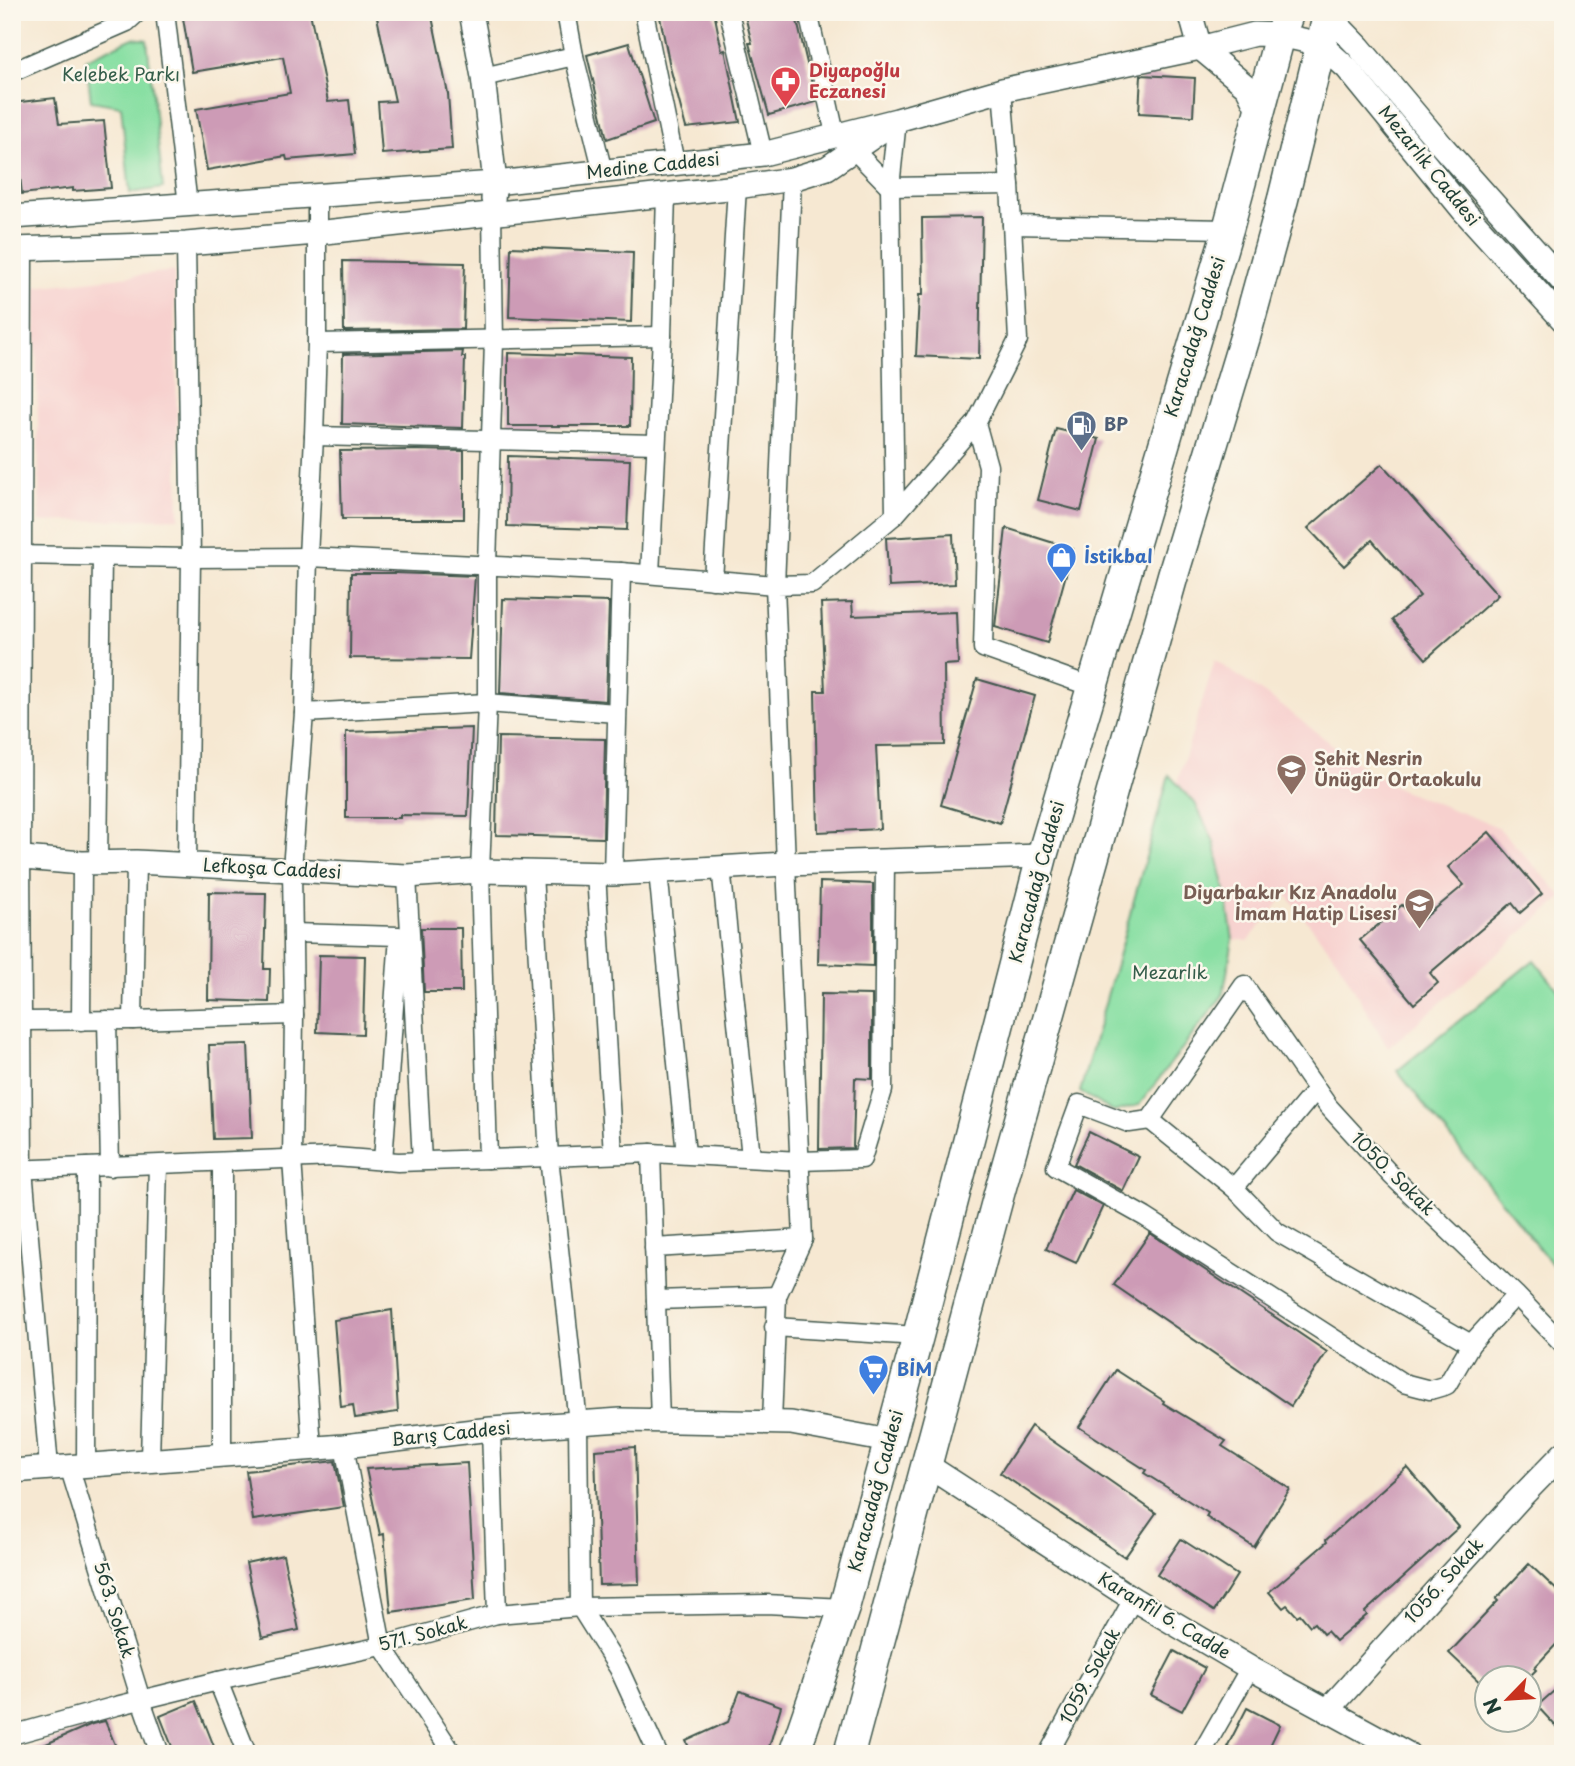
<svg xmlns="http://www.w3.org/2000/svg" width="1575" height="1766" font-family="'Playpen Sans',sans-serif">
<rect width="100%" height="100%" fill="#fbf7ec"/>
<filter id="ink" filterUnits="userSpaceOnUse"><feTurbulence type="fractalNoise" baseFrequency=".0143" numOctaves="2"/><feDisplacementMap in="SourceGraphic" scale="14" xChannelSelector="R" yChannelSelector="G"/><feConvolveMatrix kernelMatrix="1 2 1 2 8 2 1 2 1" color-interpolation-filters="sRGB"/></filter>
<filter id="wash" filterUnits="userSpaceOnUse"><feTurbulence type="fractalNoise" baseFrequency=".00686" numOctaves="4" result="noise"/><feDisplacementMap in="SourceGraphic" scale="28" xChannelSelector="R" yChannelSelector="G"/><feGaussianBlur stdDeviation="1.57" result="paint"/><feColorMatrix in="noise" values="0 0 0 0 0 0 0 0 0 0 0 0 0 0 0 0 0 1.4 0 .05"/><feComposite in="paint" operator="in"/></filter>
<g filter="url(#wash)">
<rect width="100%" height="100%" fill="#f6e8d2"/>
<!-- built -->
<g fill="#f7d0ce">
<polygon points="174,271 179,518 40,522 35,287"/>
<polygon points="1215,660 1282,706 1363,768 1400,789 1498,827 1563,897 1388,1048 1338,961 1286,894 1249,940 1233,940 1226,894 1214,842 1195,803 1177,783"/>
</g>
<!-- green -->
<g fill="#88dfa3" stroke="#548e6c" stroke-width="2">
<polygon points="133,38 147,40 163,188 130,193 121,106 91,101 86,59"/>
<polygon points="1169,775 1195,803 1214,842 1226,894 1233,940 1223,995 1139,1105 1114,1112 1080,1092"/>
<polygon points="1534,960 1563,996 1563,1278 1397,1071"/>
</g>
<g id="blocks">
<!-- building -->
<g fill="#cd9bb6">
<polygon points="182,12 310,12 328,102 349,100 355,154 287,160 286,156 207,170 196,109 290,93 283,57 192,72"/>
<polygon points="399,12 431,12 448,94 452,149 382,154 378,102 395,101 377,17"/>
<polygon points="659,12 714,12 722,51 725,50 740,122 686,128 670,67"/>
<polygon points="744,12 795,12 816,102 769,115 749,43 752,43"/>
<polygon points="629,43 654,123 607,139 587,55"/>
<polygon points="1141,75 1195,78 1193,116 1139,113"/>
<polygon points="55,98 59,124 104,121 111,188 73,191 73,188 22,194 12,103"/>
<polygon points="982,217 979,359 916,356 919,295 923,295 922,218"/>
<polygon points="511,247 633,252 631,322 509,317"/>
<polygon points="343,261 465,263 463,329 344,331"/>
<polygon points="463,351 462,357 465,357 463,428 342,424 343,354"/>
<polygon points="508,353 631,357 630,426 508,426"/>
<polygon points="1056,429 1099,439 1081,511 1038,500"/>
<polygon points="415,450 464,451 464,519 342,519 340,451"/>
<polygon points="508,456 630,460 627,530 507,526"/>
<polygon points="1382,464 1498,595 1426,659 1392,620 1420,596 1372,540 1344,566 1308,528"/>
<polygon points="1006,528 1073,549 1047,643 995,627"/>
<polygon points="953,534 955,584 889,587 886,538"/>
<polygon points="351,573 395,573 475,576 469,659 350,658"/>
<polygon points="503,599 609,602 606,701 500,693"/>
<polygon points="852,602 853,616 956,612 958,664 944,665 945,745 876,746 880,829 818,832 815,691 825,691 821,603"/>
<polygon points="977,679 1035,696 1000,823 941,805"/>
<polygon points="472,728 468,816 400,815 400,818 346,818 346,732"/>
<polygon points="498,737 605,739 603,838 496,835"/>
<polygon points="1489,832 1542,894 1520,913 1512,903 1430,973 1438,983 1414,1004 1360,940 1402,905 1418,923 1464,885 1448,867"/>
<polygon points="820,882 873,884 873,966 818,964"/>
<polygon points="209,892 266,893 264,969 270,969 269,1002 208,1000"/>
<polygon points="421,928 461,928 462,992 424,992"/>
<polygon points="319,955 365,956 363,1034 317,1032"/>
<polygon points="821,994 872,995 872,1079 855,1078 853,1148 819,1149"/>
<polygon points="248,1044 252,1138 213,1139 209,1045"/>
<polygon points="1089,1132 1139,1157 1123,1191 1074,1164"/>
<polygon points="1073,1190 1103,1206 1076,1263 1046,1249"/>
<polygon points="1150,1233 1327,1352 1291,1406 1114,1285"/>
<polygon points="392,1310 398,1412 355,1418 353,1405 341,1407 334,1320"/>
<polygon points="1116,1370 1164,1401 1163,1403 1226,1441 1222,1446 1290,1489 1254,1547 1206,1517 1208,1513 1144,1473 1146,1470 1079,1427"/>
<polygon points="1031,1426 1156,1513 1125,1557 1000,1473"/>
<polygon points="635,1447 639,1584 599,1585 595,1450"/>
<polygon points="335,1461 344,1507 253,1520 246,1471"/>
<polygon points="467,1463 475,1600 391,1612 384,1534 380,1535 366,1469"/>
<polygon points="1407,1467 1459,1527 1365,1612 1367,1615 1336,1641 1327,1631 1323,1634 1314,1623 1310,1626 1300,1614 1297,1616 1287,1605 1283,1608 1269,1592 1327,1542 1326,1540"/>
<polygon points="1181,1539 1237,1575 1214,1611 1157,1575"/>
<polygon points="283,1555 299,1630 262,1638 246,1563"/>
<polygon points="1529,1564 1563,1596 1563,1637 1534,1668 1536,1670 1528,1678 1488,1678 1488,1690 1449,1653 1498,1601 1496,1599"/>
<polygon points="1174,1651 1205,1668 1182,1711 1151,1695"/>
<polygon points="1563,1683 1563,1734 1537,1706"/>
<polygon points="740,1691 781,1706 767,1754 692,1754 686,1741 728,1722"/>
<polygon points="196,1701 217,1754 175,1754 160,1716"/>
<polygon points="1247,1708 1280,1725 1266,1754 1241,1754 1227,1747"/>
<polygon points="105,1721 119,1754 23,1754 92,1724"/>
</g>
</g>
</g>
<g filter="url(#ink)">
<use href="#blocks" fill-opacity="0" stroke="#3f574c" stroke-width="2"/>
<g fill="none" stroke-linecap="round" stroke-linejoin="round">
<defs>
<g id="minor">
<polyline points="165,12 188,205"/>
<polyline points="566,12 574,56 603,172"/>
<polyline points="644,12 675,163"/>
<polyline points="729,12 763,154"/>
<polyline points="808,12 835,134 855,151 890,187 1010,185"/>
<polyline points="12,72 127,22 138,12"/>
<polyline points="483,77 574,56"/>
<polyline points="897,120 890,187 895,515 976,423 1018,340 1010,185 1002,90"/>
<polyline points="1012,225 1228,229"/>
<polyline points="186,244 191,558 187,865"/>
<polyline points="23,248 21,857 23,1169 49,1467"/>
<polyline points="317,343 662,336"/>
<polyline points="976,423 988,466 983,648 1092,687"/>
<polyline points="314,436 656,444"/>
<polyline points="13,555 191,558 308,557 621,572 775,585 792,179"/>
<polyline points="650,574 662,336 666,194"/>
<polyline points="713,580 737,187"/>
<polyline points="304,713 487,703 616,713"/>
<polyline points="98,863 102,557"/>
<polyline points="721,867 751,1157"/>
<polyline points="658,871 686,1154"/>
<polyline points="596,873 613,1154"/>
<polyline points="613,874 621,572"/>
<polyline points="407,876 422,1161"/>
<polyline points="293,933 399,936 383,1161"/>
<polyline points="107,1020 110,1167"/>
<polyline points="133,1020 136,862"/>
<polyline points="23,1021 133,1020 294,1015"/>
<polyline points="81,1021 82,863"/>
<polyline points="1150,1120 1234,1188 1277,1232 1471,1344"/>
<polyline points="651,1153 660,1421"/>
<polyline points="488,1159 480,871 487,703 487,565 494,341 492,213"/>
<polyline points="222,1163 222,1453"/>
<polyline points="12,1170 335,1157 398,1162 549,1157 533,873"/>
<polyline points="1234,1188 1316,1090"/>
<polyline points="654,1248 803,1239"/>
<polyline points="1516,1295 1471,1344 1447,1385 1430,1390 1403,1383 1145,1217 1056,1167 1079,1104 1129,1123 1150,1120 1244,985 1328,1106 1392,1176 1516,1295 1563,1344"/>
<polyline points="656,1300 777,1296"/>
<polyline points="774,1327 918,1336"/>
<polyline points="772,1422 777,1296 803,1239 786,864 775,585 812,584 895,515"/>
<polyline points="491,1429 497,1614"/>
<polyline points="344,1446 382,1646 453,1754"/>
<polyline points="312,1448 292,1159 294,1015 292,869 304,713 308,557 314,436 317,343 317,196"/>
<polyline points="150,1459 158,1165"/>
<polyline points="69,1466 141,1700 160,1754"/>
<polyline points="86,1466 87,1167"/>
<polyline points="218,1681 247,1754"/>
<polyline points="12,1735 116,1706 218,1681 382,1646 497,1614 580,1607 766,1604 844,1608"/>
<polyline points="658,1754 619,1669 580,1607 578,1423 549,1157 651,1153 800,1161 862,1159 883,1090 885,861"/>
<polyline points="1048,1754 1133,1599"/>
<polyline points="1201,1754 1250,1668"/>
</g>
<g id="tertiary">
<polyline points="471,12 483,77 495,183 493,199"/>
<polyline points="1190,12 1200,48"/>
<polyline points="1322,12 1328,15 1359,47 1442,146 1563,282"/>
<polyline points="1200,48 1247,87 1259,111"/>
<polyline points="12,217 495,183 763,154 897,120 1002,90 1200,48 1255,34 1280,35 1320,44 1347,68 1463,210 1563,320"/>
<polyline points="12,249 186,244 316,233 737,187 792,179 827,168 887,127"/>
<polyline points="12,857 82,863 136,862 407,876 480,871 613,874 786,864 1042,856"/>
<polyline points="928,1466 1133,1599 1250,1668 1408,1754"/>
<polyline points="12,1471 344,1446 491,1429 621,1420 791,1423 889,1441"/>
<polyline points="1327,1711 1519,1499 1563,1454"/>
</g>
<g id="trunk">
<polyline points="794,1754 844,1608 918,1336 1042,856 1228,229 1280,35 1289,12"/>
<polyline points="849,1754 999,1194 1173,575 1245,337 1283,199 1329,12"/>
</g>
</defs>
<!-- minor casing -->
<use href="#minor" stroke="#3f574c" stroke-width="21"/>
<!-- tertiary casing -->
<use href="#tertiary" stroke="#3f574c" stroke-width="26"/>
<!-- trunk casing -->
<use href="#trunk" stroke="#3f574c" stroke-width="33"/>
<!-- minor -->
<use href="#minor" stroke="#fff" stroke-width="18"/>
<!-- tertiary -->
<use href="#tertiary" stroke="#fff" stroke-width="23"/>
<!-- trunk -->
<use href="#trunk" stroke="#fff" stroke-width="30"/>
</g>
</g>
<!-- icons -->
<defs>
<symbol id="pharmacy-pin" viewBox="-11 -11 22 30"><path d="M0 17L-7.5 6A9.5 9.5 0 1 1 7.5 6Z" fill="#e0444e" stroke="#fbf7ec"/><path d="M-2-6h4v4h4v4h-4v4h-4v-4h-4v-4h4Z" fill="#fff"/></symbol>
<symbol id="fuel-pin" viewBox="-11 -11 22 30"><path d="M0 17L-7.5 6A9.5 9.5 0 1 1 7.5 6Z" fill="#5c6f8a" stroke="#fbf7ec"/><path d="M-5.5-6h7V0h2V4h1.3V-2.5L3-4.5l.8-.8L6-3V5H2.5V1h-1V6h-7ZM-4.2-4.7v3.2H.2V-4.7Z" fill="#fff"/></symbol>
<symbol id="shop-pin" viewBox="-11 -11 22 30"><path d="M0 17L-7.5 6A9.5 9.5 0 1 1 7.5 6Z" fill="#3f7fe0" stroke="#fbf7ec"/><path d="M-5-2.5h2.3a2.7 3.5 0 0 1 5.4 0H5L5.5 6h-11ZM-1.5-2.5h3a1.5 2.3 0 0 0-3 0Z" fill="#fff"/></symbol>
<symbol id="school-pin" viewBox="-11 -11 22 30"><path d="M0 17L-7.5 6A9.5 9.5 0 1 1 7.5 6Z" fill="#8d6e63" stroke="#fbf7ec"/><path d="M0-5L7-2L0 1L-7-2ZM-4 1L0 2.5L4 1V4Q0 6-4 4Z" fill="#fff"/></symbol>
<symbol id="supermarket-pin" viewBox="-11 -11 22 30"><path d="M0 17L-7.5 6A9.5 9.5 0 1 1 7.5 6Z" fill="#3f7fe0" stroke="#fbf7ec"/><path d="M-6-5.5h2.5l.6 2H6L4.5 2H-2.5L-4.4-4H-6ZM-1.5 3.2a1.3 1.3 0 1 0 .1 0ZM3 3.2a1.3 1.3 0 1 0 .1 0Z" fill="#fff"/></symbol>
</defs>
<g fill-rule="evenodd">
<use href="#pharmacy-pin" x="768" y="64" width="35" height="47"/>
<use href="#fuel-pin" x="1064" y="408" width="35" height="47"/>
<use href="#shop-pin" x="1044" y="540" width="35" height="47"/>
<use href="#school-pin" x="1274" y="752" width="35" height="47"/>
<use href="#school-pin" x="1402" y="886" width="35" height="47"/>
<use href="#supermarket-pin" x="856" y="1352" width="35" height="47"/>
</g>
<g text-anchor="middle" stroke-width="5" stroke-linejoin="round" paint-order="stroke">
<!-- health labels -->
<g font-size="18" font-weight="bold" fill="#be3a42" stroke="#fbf7ec" text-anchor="start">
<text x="809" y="77">Diyapoğlu<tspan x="809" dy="21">Eczanesi</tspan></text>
</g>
<!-- park labels -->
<g font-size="18" fill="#345d4a" stroke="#fbf7ec">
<text x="121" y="81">Kelebek Parkı</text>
<text x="1170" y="979">Mezarlık</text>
</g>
<!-- street labels -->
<g font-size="18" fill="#1f3d34" stroke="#fbf7ec">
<text transform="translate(653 166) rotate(-6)" y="6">Medine Caddesi</text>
<text transform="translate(1429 166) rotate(51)" y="6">Mezarlık Caddesi</text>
<text transform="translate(1195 337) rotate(-73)" y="6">Karacadağ Caddesi</text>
<text transform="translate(272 869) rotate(3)" y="6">Lefkoşa Caddesi</text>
<text transform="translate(1037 882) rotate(-75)" y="6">Karacadağ Caddesi</text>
<text transform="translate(1393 1174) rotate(45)" y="6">1050. Sokak</text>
<text transform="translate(451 1434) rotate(-6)" y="6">Barış Caddesi</text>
<text transform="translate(876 1491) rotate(-75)" y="6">Karacadağ Caddesi</text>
<text transform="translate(1444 1581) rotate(-48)" y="6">1056. Sokak</text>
<text transform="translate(114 1610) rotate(73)" y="6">563. Sokak</text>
<text transform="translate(1164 1616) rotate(31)" y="6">Karanfil 6. Cadde</text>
<text transform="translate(423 1634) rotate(-15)" y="6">571. Sokak</text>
<text transform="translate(1090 1676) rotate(-61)" y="6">1059. Sokak</text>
</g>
<!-- service labels -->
<g font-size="18" font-weight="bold" fill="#4e5e75" stroke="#fbf7ec" text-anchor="start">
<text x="1104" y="431">BP</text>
</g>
<!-- shop labels -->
<g font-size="18" font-weight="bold" fill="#366cbe" stroke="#fbf7ec" text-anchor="start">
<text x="1084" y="563">İstikbal</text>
<text x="897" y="1376">BİM</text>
</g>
<!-- education labels -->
<g font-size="18" font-weight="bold" fill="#785e54" stroke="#fbf7ec" text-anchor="start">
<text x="1314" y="765">Şehit Nesrin<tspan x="1314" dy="21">Ünügür Ortaokulu</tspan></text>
<text x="1397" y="899" text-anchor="end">Diyarbakır Kız Anadolu<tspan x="1397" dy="21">İmam Hatip Lisesi</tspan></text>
</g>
</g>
<!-- margin -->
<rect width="1575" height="1766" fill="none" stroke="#fbf7ec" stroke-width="42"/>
<!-- north arrow -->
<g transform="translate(1508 1699) rotate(245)"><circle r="33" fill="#fbf7ec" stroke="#a3ada2" stroke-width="2"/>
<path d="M0-5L12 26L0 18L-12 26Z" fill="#c8321e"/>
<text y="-10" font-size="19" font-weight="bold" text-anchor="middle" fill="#1f3d34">N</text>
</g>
</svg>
